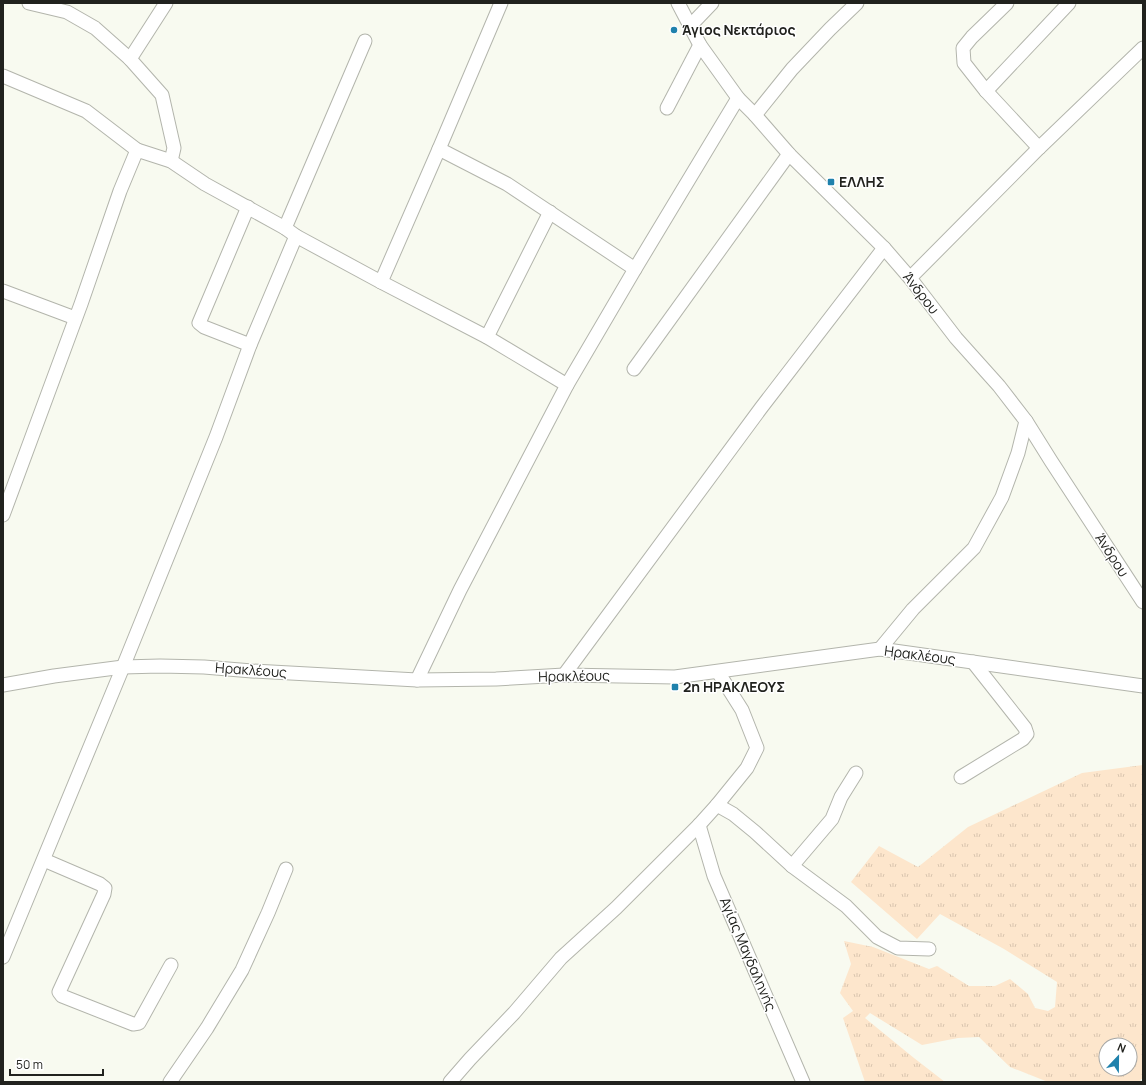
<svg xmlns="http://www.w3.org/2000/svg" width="1146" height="1085" font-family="Manrope,sans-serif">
<defs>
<pattern id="grass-tufts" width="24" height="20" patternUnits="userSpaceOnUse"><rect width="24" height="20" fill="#fde6cc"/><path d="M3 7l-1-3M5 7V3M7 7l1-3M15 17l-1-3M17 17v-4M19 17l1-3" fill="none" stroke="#d9c5af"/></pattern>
</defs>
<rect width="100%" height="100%" fill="#f8faf0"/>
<!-- grass -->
<path fill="url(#grass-tufts)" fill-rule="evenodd" d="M1143 765V1079H1141L1140 1082H1048L1010 1067 979 1037 958 1038 922 1045 870 1013 865 1018 914 1058 945 1082H865L843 1018 853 1011 840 993 851 964 844 941 873 947 929 969 937 966 969 986H995L1010 979 1028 994 1035 1008 1048 1011 1055 1007 1057 982 1004 949 940 914 917 939 851 882 879 846 918 867 968 827 1082 773ZM1106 1045H1130V1069H1106Z"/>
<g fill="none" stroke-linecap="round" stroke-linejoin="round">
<defs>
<g id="minor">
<polyline points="29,3 67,12 95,28 130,59 162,95 174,148 171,161"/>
<polyline points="678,3 700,45 738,98 755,115 789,154 884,248 910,278 956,338 999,386 1026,421 1051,461 1143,602"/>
<polyline points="1007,3 972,37 963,48 964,63 986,91 1039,148"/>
<polyline points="690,26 712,3"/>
<polyline points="130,59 166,3"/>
<polyline points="3,76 86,111 137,150"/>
<polyline points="986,91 1069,3"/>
<polyline points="667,108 700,45"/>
<polyline points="755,115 792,69 830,29 857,3"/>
<polyline points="439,149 507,184 635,269"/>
<polyline points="248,207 199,323 204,327 250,345"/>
<polyline points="285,228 365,41"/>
<polyline points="910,278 1039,148 1143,48"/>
<polyline points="381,282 439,149 501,3"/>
<polyline points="3,291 75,318"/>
<polyline points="487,337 550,212"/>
<polyline points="634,369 789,154"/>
<polyline points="3,515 81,304 120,191 137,150 171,161 205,184 285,228 296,236 381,282 487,337 567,385"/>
<polyline points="880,649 913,609 974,548 1002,497 1018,453 1026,421"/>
<polyline points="564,675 761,408 884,248"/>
<polyline points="417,680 460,590 567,385 635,269 738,98"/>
<polyline points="3,685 54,676 123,667 160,666 204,667 252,671 417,680 496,679 564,675 675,677 880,649 1143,686"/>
<polyline points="961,777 1023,739 1027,734 1025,728 973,662"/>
<polyline points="717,805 733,814 755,832 792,866 846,906 877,937 898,948 929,949"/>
<polyline points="699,825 714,876 803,1082"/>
<polyline points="44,860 100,884 105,888 104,894 59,992 62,996 133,1024 139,1023 171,965"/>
<polyline points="792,866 832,819 841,797 856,773"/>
<polyline points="3,957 123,667 216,437 250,345 296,236"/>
<polyline points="170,1082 207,1028 242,970 268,913 286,869"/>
<polyline points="450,1082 470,1059 514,1013 561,958 616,908 699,825 717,805 747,768 757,748 742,710 718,672"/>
</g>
</defs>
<!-- minor casing -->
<use href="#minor" stroke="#b3b5ac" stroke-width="15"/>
<!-- minor -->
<use href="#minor" stroke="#fff" stroke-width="13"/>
</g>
<!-- markers -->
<g fill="#1f81ac" stroke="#fff" stroke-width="1.5">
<circle cx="674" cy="30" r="4"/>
<rect x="827" y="178" width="8" height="8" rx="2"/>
<rect x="671" y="683" width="8" height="8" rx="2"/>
</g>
<g text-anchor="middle" stroke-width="3" stroke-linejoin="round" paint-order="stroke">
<!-- poi labels -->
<g font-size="14" font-weight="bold" fill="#21221e" stroke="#fff" text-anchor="start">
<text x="682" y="35">Άγιος Νεκτάριος</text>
<text x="839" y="187">ΕΛΛΗΣ</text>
<text x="683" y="692">2η ΗΡΑΚΛΕΟΥΣ</text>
</g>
<!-- street labels -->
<g font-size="14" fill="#21221e" stroke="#fff">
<text transform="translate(921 293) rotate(52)" y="5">Άνδρου</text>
<text transform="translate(1112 555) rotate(57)" y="5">Άνδρου</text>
<text transform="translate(920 655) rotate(7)" y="5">Ηρακλέους</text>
<text transform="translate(251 670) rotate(4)" y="5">Ηρακλέους</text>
<text transform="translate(574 676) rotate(-1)" y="5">Ηρακλέους</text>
<text transform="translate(748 954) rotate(67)" y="5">Αγίας Μαγδαληνής</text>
</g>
</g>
<!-- border -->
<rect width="1146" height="1085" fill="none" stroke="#21221e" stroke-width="8"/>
<!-- north arrow -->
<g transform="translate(1118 1057) rotate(22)"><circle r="19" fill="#ffffff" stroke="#a6a7a5"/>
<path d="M0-3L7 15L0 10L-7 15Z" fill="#1f81ac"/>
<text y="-6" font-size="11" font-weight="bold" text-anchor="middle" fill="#21221e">N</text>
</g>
<!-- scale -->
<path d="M10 1069v6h93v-6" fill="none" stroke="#21221e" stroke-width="2"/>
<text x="16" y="1069" font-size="12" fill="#21221e" stroke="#ffffff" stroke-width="3" paint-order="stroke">50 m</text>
</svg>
